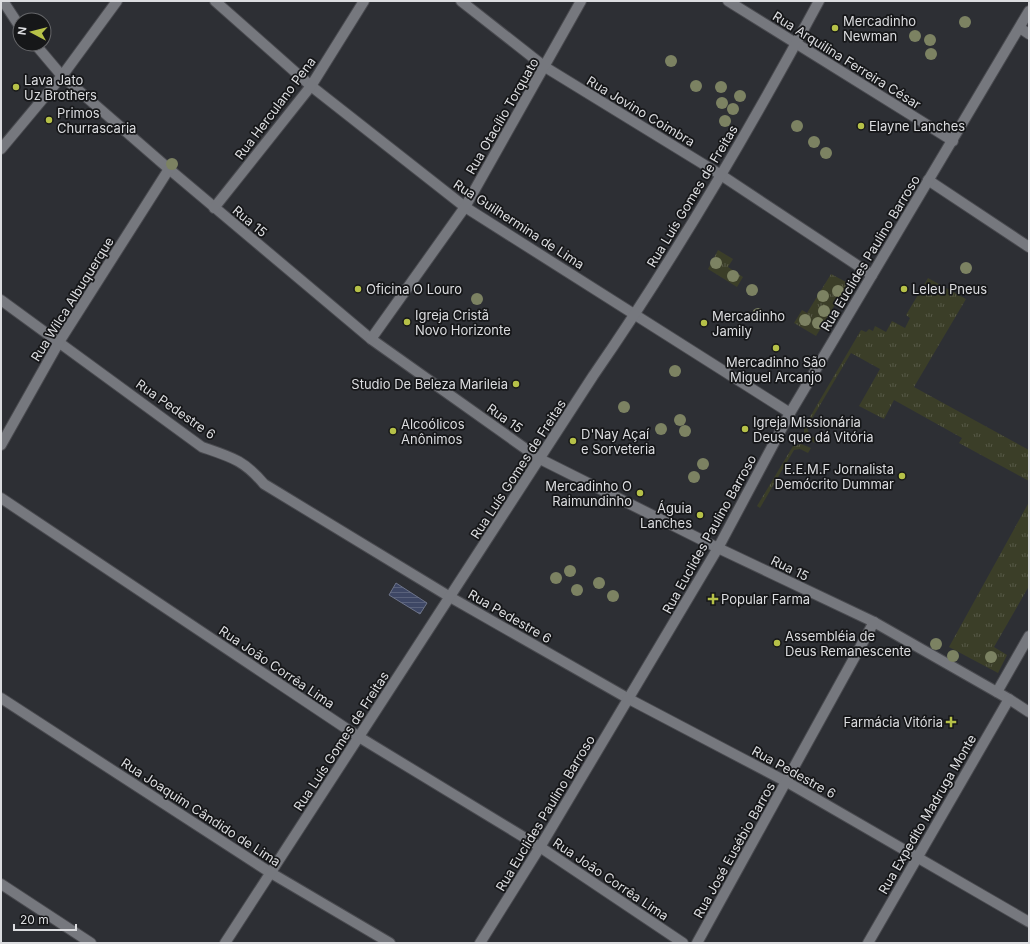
<svg xmlns="http://www.w3.org/2000/svg" width="1030" height="944" font-family="Inter,sans-serif">
<defs>
<pattern id="grass-tufts" width="24" height="20" patternUnits="userSpaceOnUse"><rect width="24" height="20" fill="#3b3e28"/><path d="M3 7l-1-3M5 7V3M7 7l1-3M15 17l-1-3M17 17v-4M19 17l1-3" fill="none" stroke="#575947"/></pattern>
<pattern id="water-rules" width="6" height="5" patternUnits="userSpaceOnUse"><rect width="6" height="5" fill="#3e4765"/><path d="M0 2.5h6" fill="none" stroke="#59617b"/></pattern>
</defs>
<rect width="100%" height="100%" fill="#2d2f34"/>
<!-- grass -->
<g fill="url(#grass-tufts)">
<polygon points="718,250 733,259 728,267 743,277 737,287 708,269"/>
<polygon points="831,274 848,283 816,336 794,323 802,310 807,313"/>
<polygon points="928,278 966,299 914,387 1029,450 1029,481 959,443 962,438 894,400 884,419 859,406 880,369 851,353 807,427 809,434 816,439 814,443 804,434 804,427 861,330 866,332 869,329 873,331 875,326 886,332 892,321 905,328 910,318 906,315"/>
<polygon points="801,444 811,448 808,453 800,449 794,450 760,508 757,506 793,446"/>
<polygon points="1029,502 1029,586 994,647 1007,655 998,673 949,647"/>
</g>
<!-- water -->
<polygon fill="url(#water-rules)" stroke="#6d748a" points="396,583 427,603 420,614 389,595"/>
<g fill="none" stroke-linecap="round" stroke-linejoin="round">
<defs>
<polyline id="lane" points="997,692 1029,636"/>
<g id="street">
<polyline points="3,1 20,27"/>
<polyline points="215,1 311,86 465,207 790,413"/>
<polyline points="461,1 545,67 721,175 872,275"/>
<polyline points="728,1 953,141"/>
<polyline points="1020,28 1029,34"/>
<polyline points="35,44 62,76 169,169 371,339 540,459 718,548 874,622 1009,699 1029,712"/>
<polyline points="1,149 62,76 117,1"/>
<polyline points="928,180 1029,247"/>
<polyline points="214,208 311,86 364,1"/>
<path d="M1 300 202 447C231 457 244 460 264 484L450 597 629 699 787 782 1029 922"/>
<polyline points="371,339 465,207 581,1"/>
<polyline points="1,445 59,342 169,169"/>
<polyline points="1,498 359,737 540,847 683,943"/>
<polyline points="1,698 271,873 390,943"/>
<polyline points="1,884 91,943"/>
<path d="M225 943 593 376C676 256 750 129 819 1"/>
<polyline points="480,943 540,847 718,548 790,413 1029,11"/>
<polyline points="697,943 874,622"/>
<polyline points="868,943 1009,699"/>
</g>
</defs>
<!-- lane casing -->
<use href="#lane" stroke="#494a4f" stroke-width="12"/>
<!-- street casing -->
<use href="#street" stroke="#494a4f" stroke-width="12"/>
<!-- lane -->
<use href="#lane" stroke="#76787e" stroke-width="10"/>
<!-- street -->
<use href="#street" stroke="#76787e" stroke-width="10"/>
</g>
<!-- trees -->
<g fill="#7c8262">
<circle cx="965" cy="22" r="6"/>
<circle cx="915" cy="36" r="6"/>
<circle cx="930" cy="40" r="6"/>
<circle cx="931" cy="54" r="6"/>
<circle cx="671" cy="61" r="6"/>
<circle cx="696" cy="86" r="6"/>
<circle cx="721" cy="87" r="6"/>
<circle cx="740" cy="96" r="6"/>
<circle cx="722" cy="103" r="6"/>
<circle cx="733" cy="109" r="6"/>
<circle cx="725" cy="121" r="6"/>
<circle cx="797" cy="126" r="6"/>
<circle cx="814" cy="142" r="6"/>
<circle cx="826" cy="153" r="6"/>
<circle cx="172" cy="164" r="6"/>
<circle cx="716" cy="263" r="6"/>
<circle cx="966" cy="268" r="6"/>
<circle cx="733" cy="276" r="6"/>
<circle cx="752" cy="290" r="6"/>
<circle cx="838" cy="291" r="6"/>
<circle cx="823" cy="296" r="6"/>
<circle cx="477" cy="299" r="6"/>
<circle cx="824" cy="311" r="6"/>
<circle cx="758" cy="314" r="6"/>
<circle cx="805" cy="320" r="6"/>
<circle cx="818" cy="323" r="6"/>
<circle cx="675" cy="371" r="6"/>
<circle cx="624" cy="407" r="6"/>
<circle cx="680" cy="420" r="6"/>
<circle cx="661" cy="429" r="6"/>
<circle cx="685" cy="431" r="6"/>
<circle cx="703" cy="464" r="6"/>
<circle cx="694" cy="477" r="6"/>
<circle cx="570" cy="571" r="6"/>
<circle cx="556" cy="578" r="6"/>
<circle cx="599" cy="583" r="6"/>
<circle cx="577" cy="590" r="6"/>
<circle cx="613" cy="596" r="6"/>
<circle cx="936" cy="644" r="6"/>
<circle cx="953" cy="656" r="6"/>
<circle cx="991" cy="657" r="6"/>
</g>
<!-- markers -->
<g fill="#b6c148" stroke="#161719" stroke-width="1.5">
<circle cx="835" cy="28" r="4"/>
<circle cx="16" cy="87" r="4"/>
<circle cx="49" cy="120" r="4"/>
<circle cx="861" cy="126" r="4"/>
<circle cx="358" cy="289" r="4"/>
<circle cx="904" cy="289" r="4"/>
<circle cx="407" cy="322" r="4"/>
<circle cx="704" cy="323" r="4"/>
<circle cx="776" cy="348" r="4"/>
<circle cx="516" cy="384" r="4"/>
<circle cx="745" cy="429" r="4"/>
<circle cx="393" cy="431" r="4"/>
<circle cx="573" cy="441" r="4"/>
<circle cx="902" cy="476" r="4"/>
<circle cx="640" cy="493" r="4"/>
<circle cx="700" cy="515" r="4"/>
<path d="M711 593h4v4h4v4h-4v4h-4v-4h-4v-4h4z"/>
<circle cx="777" cy="643" r="4"/>
<path d="M949 716h4v4h4v4h-4v4h-4v-4h-4v-4h4z"/>
</g>
<g text-anchor="middle" stroke-width="3.5" stroke-linejoin="round" paint-order="stroke">
<!-- poi labels -->
<g font-size="13" fill="#dcdde0" stroke="#161719" text-anchor="start">
<text x="843" y="26">Mercadinho<tspan x="843" dy="15">Newman</tspan></text>
<text x="24" y="85">Lava Jato<tspan x="24" dy="15">Uz Brothers</tspan></text>
<text x="57" y="118">Primos<tspan x="57" dy="15">Churrascaria</tspan></text>
<text x="869" y="131">Elayne Lanches</text>
<text x="366" y="294">Oficina O Louro</text>
<text x="912" y="294">Leleu Pneus</text>
<text x="415" y="320">Igreja Cristã<tspan x="415" dy="15">Novo Horizonte</tspan></text>
<text x="712" y="321">Mercadinho<tspan x="712" dy="15">Jamily</tspan></text>
<text x="776" y="367" text-anchor="middle">Mercadinho São<tspan x="776" dy="15">Miguel Arcanjo</tspan></text>
<text x="508" y="389" text-anchor="end">Studio De Beleza Marileia</text>
<text x="753" y="427">Igreja Missionária<tspan x="753" dy="15">Deus que dá Vitória</tspan></text>
<text x="401" y="429">Alcoólicos<tspan x="401" dy="15">Anônimos</tspan></text>
<text x="581" y="439">D'Nay Açaí<tspan x="581" dy="15">e Sorveteria</tspan></text>
<text x="894" y="474" text-anchor="end">E.E.M.F Jornalista<tspan x="894" dy="15">Demócrito Dummar</tspan></text>
<text x="632" y="491" text-anchor="end">Mercadinho O<tspan x="632" dy="15">Raimundinho</tspan></text>
<text x="692" y="513" text-anchor="end">Águia<tspan x="692" dy="15">Lanches</tspan></text>
<text x="721" y="604">Popular Farma</text>
<text x="785" y="641">Assembléia de<tspan x="785" dy="15">Deus Remanescente</tspan></text>
<text x="943" y="727" text-anchor="end">Farmácia Vitória</text>
</g>
<!-- street labels -->
<g font-size="13" fill="#dcdde0" stroke="#161719">
<text transform="translate(847 60) rotate(32)" y="5">Rua Arquilina Ferreira César</text>
<text transform="translate(275 108) rotate(-53)" y="5">Rua Herculano Pena</text>
<text transform="translate(641 111) rotate(31)" y="5">Rua Jovino Coimbra</text>
<text transform="translate(502 116) rotate(-60)" y="5">Rua Otacílio Torquato</text>
<text transform="translate(692 196) rotate(-59)" y="5">Rua Luís Gomes de Freitas</text>
<text transform="translate(250 221) rotate(40)" y="5">Rua 15</text>
<text transform="translate(519 224) rotate(33)" y="5">Rua Guilhermina de Lima</text>
<text transform="translate(870 253) rotate(-59)" y="5">Rua Euclides Paulino Barroso</text>
<text transform="translate(72 299) rotate(-58)" y="5">Rua Wilca Albuquerque</text>
<text transform="translate(176 409) rotate(35)" y="5">Rua Pedestre 6</text>
<text transform="translate(505 418) rotate(35)" y="5">Rua 15</text>
<text transform="translate(518 469) rotate(-57)" y="5">Rua Luís Gomes de Freitas</text>
<text transform="translate(709 534) rotate(-61)" y="5">Rua Euclides Paulino Barroso</text>
<text transform="translate(790 568) rotate(26)" y="5">Rua 15</text>
<text transform="translate(510 616) rotate(30)" y="5">Rua Pedestre 6</text>
<text transform="translate(277 667) rotate(34)" y="5">Rua João Corrêa Lima</text>
<text transform="translate(341 741) rotate(-57)" y="5">Rua Luís Gomes de Freitas</text>
<text transform="translate(794 772) rotate(29)" y="5">Rua Pedestre 6</text>
<text transform="translate(201 812) rotate(33)" y="5">Rua Joaquim Cândido de Lima</text>
<text transform="translate(545 813) rotate(-59)" y="5">Rua Euclides Paulino Barroso</text>
<text transform="translate(927 814) rotate(-60)" y="5">Rua Expedito Madruga Monte</text>
<text transform="translate(734 850) rotate(-61)" y="5">Rua José Eusébio Barros</text>
<text transform="translate(611 879) rotate(34)" y="5">Rua João Corrêa Lima</text>
</g>
</g>
<!-- border -->
<rect width="1030" height="944" fill="none" stroke="#dcdde0" stroke-width="4"/>
<!-- north arrow -->
<g transform="translate(32 32) rotate(277)"><circle r="19" fill="#161719" stroke="#656669"/>
<path d="M0-3L7 15L0 10L-7 15Z" fill="#b6c148"/>
<text y="-6" font-size="11" font-weight="bold" text-anchor="middle" fill="#dcdde0">N</text>
</g>
<!-- scale -->
<path d="M14 924v6h62v-6" fill="none" stroke="#dcdde0" stroke-width="2"/>
<text x="20" y="924" font-size="12" fill="#dcdde0" stroke="#161719" stroke-width="3" paint-order="stroke">20 m</text>
</svg>
